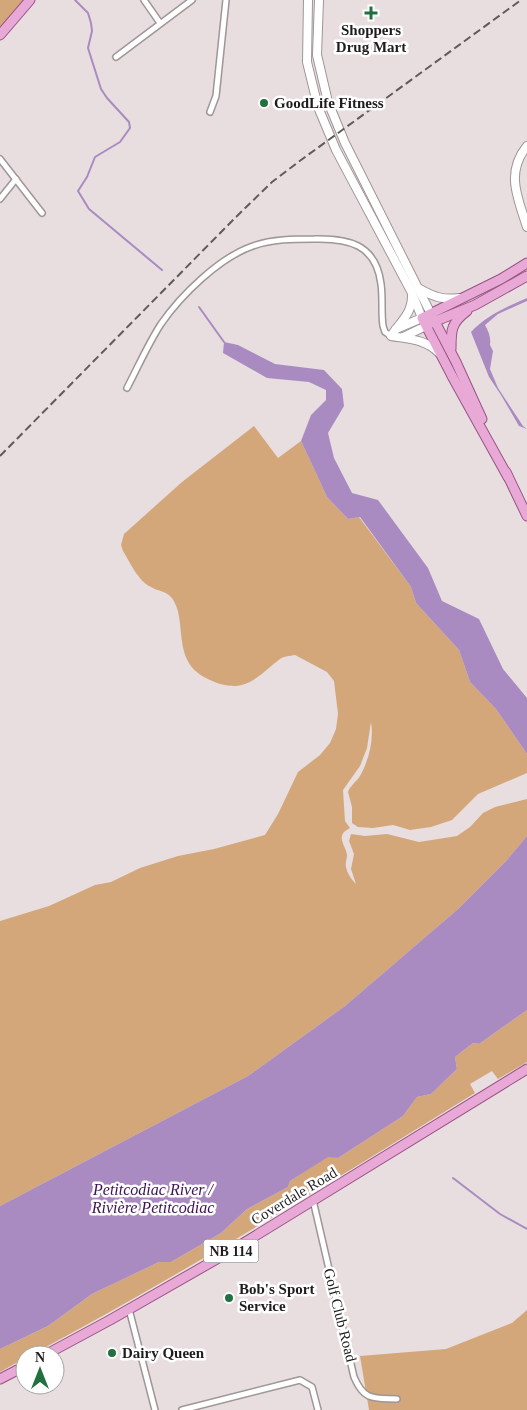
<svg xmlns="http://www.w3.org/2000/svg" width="527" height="1410" font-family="Georgia,serif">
<rect width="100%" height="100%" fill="#e8dee0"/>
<!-- green -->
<g fill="#d3a77a">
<polygon points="0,0 30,0 0,35"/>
<path d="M254 426 278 458 301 441 327 497 348 519 359 517 411 587 416 603 459 650 470 682 496 709 527 754V773L478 794 452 820 431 827 410 830 393 825 373 828 358 827 352 823V807L348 792C350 786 356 782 360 776 369 760 374 740 371 722L367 748 360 766 343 790 345 821 350 828C334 836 346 845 347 855 347 859 345 863 346 867 347 873 352 880 356 884L351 869 354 854 349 841 351 834 365 836 387 834 419 842 457 836 470 827 483 813 495 807 527 799V836L507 860 458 909 345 1006 248 1076 0 1206V921L49 906 95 885 111 882 140 868 178 856 214 849 265 835 278 814 298 772 320 755 330 743 336 729 338 714 334 681 327 672 295 655C290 656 284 656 280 659 266 669 254 685 235 686 225 686 215 683 206 678 170 660 189 619 171 597 166 591 157 591 151 587 138 581 130 562 123 551L121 545 124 534 182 482Z"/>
<path d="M527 1010V1062L498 1079 492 1071 470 1084 475 1093C329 1183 183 1274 31 1355H25V1358L0 1372V1349L48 1326 92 1294 159 1262H171L221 1233 247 1209 288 1187 290 1181 328 1156 338 1158 403 1116 417 1097 431 1094 457 1069 455 1057 473 1043 479 1044Z"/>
<polygon points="527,1310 527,1410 369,1410 360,1356 446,1349 512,1323"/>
</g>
<!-- water -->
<g fill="#aa8bc1">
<path d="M527 298V301L498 314 485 325C489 332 491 338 490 345L493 351 490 369 498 388 523 426 527 429 519 426 501 395 489 377 471 332C486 316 506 307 527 298Z"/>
<polygon points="224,342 238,345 275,364 324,370 342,389 344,406 328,433 334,458 352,493 378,500 428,568 442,601 479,619 503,669 527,698 527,754 496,709 470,682 459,650 416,603 411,587 360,517 348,519 327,497 301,441 311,415 326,400 326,390 309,382 267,378 223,353"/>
<polygon points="527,836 527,1010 479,1044 473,1043 455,1057 457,1069 431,1094 417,1097 403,1116 338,1158 328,1157 290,1181 288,1187 247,1209 221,1233 171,1262 159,1262 92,1294 48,1326 0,1349 0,1206 248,1076 345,1006 458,909 507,860"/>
</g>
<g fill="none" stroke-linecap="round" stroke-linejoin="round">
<!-- stream -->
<g stroke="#aa8bc1" stroke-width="2">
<polyline points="75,0 88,13 91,23 92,31 88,48 101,89 107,98 129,122 130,128 120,142 95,157 87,177 78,191 89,209 162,270"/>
<polyline points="199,307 224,342"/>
<polyline points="453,1178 500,1214 527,1229"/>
</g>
<defs>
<g id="street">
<polyline points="144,0 160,23"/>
<polyline points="116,57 192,0"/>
<polyline points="210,112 216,96 226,0"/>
<polyline points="0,159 42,213"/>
<polyline points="0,199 16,179"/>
<path d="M127 388C138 367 148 344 161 324 181 295 220 257 253 246 272 239 294 239 314 239 348 238 376 244 381 284 383 298 381 312 383 326L385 332 391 336"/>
<path d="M313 1200 354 1377C364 1401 374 1398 397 1399"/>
<polyline points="129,1309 155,1410"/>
<polyline points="182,1410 300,1380 312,1387 318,1410"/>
</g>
<g id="secondary">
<polyline points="308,0 307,62 318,107 336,150 412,293 422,318 396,329"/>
<polyline points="319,0 317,55 328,102 345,143 431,314"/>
<path d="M527 146C505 173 518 198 527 227"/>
<path d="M420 289C434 297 443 300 459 298"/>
<path d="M412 296C412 314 400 322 391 336 408 339 426 339 439 353"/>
<polyline points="403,337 426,326"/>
</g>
<g id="primary">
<polyline points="0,35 30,0"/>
<polyline points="431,314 456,362 482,419"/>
<polyline points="431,323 475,305 527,276"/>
<path d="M451 349C451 330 451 323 467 311"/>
<polyline points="506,472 527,516"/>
<polyline points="508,477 452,376 422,318 501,279 527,263"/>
<polyline points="45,1355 110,1320 229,1252 527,1069"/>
<polyline points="0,1379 25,1366"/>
</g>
</defs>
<!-- street casing -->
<use href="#street" stroke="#9f9697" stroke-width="8"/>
<!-- secondary casing -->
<use href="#secondary" stroke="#9f9697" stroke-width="10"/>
<!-- primary casing -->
<use href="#primary" stroke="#995284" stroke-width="11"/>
<!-- street -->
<use href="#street" stroke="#fff" stroke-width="5"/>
<!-- secondary -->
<use href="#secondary" stroke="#fff" stroke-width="8"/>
<!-- primary -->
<use href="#primary" stroke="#e9a9d7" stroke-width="9"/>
<!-- rail -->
<polyline stroke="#605b5b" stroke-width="2" stroke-dasharray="8 4" stroke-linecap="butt" points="0,456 236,217 272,182 301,160 521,0"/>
</g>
<!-- markers -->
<g fill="#22703f" stroke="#fff" stroke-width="2">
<path d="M368.5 5.5h5v5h5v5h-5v5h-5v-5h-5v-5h5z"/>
<circle cx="264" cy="103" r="5"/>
<circle cx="229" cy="1298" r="5"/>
<circle cx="112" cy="1353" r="5"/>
</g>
<g text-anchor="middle" stroke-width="5" stroke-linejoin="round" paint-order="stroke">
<!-- shield labels -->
<rect fill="#fff" stroke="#626060" stroke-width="1" x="203.5" y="1239.5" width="55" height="23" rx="4"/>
<g font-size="14" font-weight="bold" fill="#1f1c1c">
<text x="231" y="1256">NB 114</text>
</g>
<!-- poi labels -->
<g font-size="15" font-weight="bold" fill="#1f1c1c" stroke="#fff" text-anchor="start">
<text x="371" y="35" text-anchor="middle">Shoppers<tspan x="371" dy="17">Drug Mart</tspan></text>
<text x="274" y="108">GoodLife Fitness</text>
<text x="239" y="1294">Bob's Sport<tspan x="239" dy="17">Service</tspan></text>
<text x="122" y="1358">Dairy Queen</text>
</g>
<!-- street labels -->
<g font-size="15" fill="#1f1c1c" stroke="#fff">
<text transform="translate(294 1196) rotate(-31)" y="5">Coverdale Road</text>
<text transform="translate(340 1315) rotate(76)" y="5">Golf Club Road</text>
</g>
<!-- water labels -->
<g font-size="16" font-style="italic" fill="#3d1254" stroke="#fff">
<text x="153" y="1195">Petitcodiac River /<tspan x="153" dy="18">Rivière Petitcodiac</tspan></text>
</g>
</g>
<!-- north arrow -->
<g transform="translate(40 1370)"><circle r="24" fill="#ffffff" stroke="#a5a4a4"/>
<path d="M0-4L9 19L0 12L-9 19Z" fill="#22703f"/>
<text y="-8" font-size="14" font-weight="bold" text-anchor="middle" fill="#1f1c1c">N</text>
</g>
</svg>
